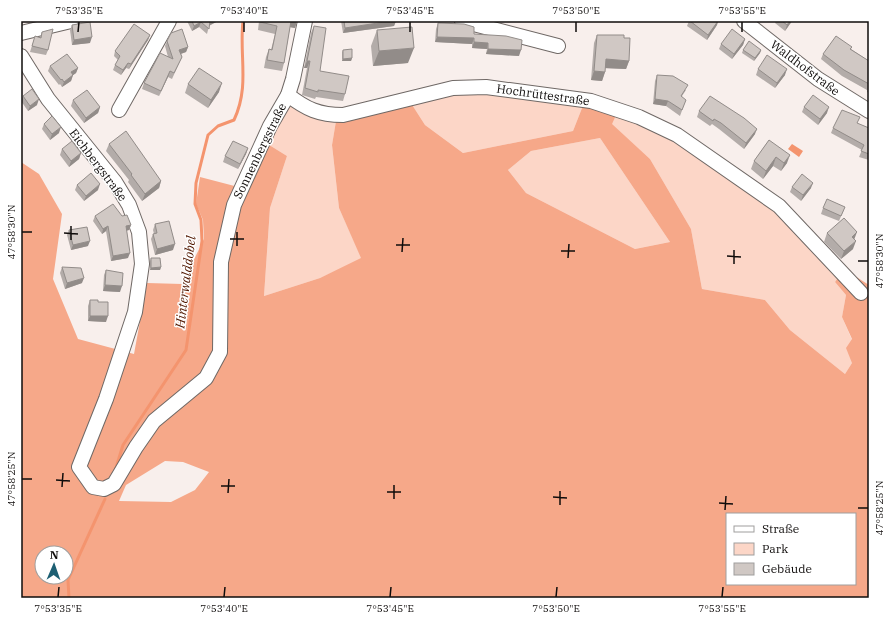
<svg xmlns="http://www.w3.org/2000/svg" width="890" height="619" font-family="'IBM Plex Serif',serif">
<rect width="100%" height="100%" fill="#f8efec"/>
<!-- green -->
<g fill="#fcd6c7">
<polygon points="480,90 584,103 573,131 463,153 425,125 409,100"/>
<polygon points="290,106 300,112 336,121 332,145 339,208 362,259 320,278 264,296 270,208 287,156 266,143"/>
<polygon points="617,113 687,146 781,211 840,275 835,282 846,295 842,317 852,340 852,363 845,374 790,330 765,300 702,289 691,229 650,159 611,124"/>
<polygon points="600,138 670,242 635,249 526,193 508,170 531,151"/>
</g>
<!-- forest -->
<path fill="#f6a889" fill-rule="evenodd" d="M409 100 425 125 463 153 573 131 584 103 617 113 612 124 650 159 691 229 702 289 765 300 790 330 845 374 852 363 846 348 852 339 842 317 846 295 835 282 840 275 847 271 869 285V598H21V162L39 174 62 214 53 279 78 339 134 354 147 283 182 284 204 239 203 220 196 204 200 177 246 189 266 143 287 156 270 208 264 296 320 278 361 258 339 208 332 145 336 121ZM600 138 670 242 635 249 526 193 508 170 531 151ZM165 461 183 462 209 472 195 490 171 502 119 501 126 485ZM727 514H855V584H727ZM42 553H66V577H42Z"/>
<!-- water -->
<polygon fill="#f4946e" points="792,144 803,151 799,157 788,149"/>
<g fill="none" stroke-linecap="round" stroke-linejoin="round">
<!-- stream -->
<g stroke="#f4946e" stroke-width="3">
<path d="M115 471 123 445 186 350 202 241 201 220 195 204 196 183 208 135 218 126 234 120C250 86 239 56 243 21"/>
<polyline points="69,598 68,580 105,499"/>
</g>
<defs>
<g id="minor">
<polyline points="462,21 558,46"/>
<polyline points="744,21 818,79 869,111"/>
<polyline points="21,33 71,21"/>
<polyline points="21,56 48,99 115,182 129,205 139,232 142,264 135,312 106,399 79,467 93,487 104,489 114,484 136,447 154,421 206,378 220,352 221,262 234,205 270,126 288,95 293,79 305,21"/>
<path d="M288 95C306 109 319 115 343 115L453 88 486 87 591 101 639 117 677 135 779 206 861 293"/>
<polyline points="119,110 169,21"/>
</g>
</defs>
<!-- minor casing -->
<use href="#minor" stroke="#6f6865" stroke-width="16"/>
<!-- minor -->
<use href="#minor" stroke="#fff" stroke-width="14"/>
</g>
<!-- wall -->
<g fill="#b3aca9">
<polygon points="187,21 218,21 209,26 207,34 199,27 192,31"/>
<polygon points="259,21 297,21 295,28 290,27 284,63 282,71 264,68 266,57 269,49 271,50 275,34 258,30"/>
<polygon points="341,21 396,21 394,26 343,33"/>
<polygon points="689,21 718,21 717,25 707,40 687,26"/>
<polygon points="776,21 792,21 785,31 775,23"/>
<polygon points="438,23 474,34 519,56 486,54 487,49 472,48 472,44 435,42 436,29"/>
<polygon points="72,25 90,43 72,45 70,30"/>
<polygon points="314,26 320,71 345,94 343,101 316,97 315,99 302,95 307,68 304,68 311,33"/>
<polygon points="377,30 408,63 373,66 371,46"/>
<polygon points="42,32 48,50 46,55 30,52 35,36 40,38"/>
<polygon points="150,35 148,40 129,69 126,68 121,75 113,70 115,65 118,60 114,56 115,51"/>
<polygon points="597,35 624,38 629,61 626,69 605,68 605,72 602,81 591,80 594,43"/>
<polygon points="745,39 743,45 732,59 719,49 721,44"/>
<polygon points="167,41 188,47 186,52 181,54 182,57 172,79 168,77 159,96 142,89 144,83 168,57 165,46"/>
<polygon points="852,47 851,49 869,61 869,93 867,92 867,90 842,76 821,59 823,54"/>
<polygon points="343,50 352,58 351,61 342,61 342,52"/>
<polygon points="743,50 761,50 760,53 754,61 742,53"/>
<polygon points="50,66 78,68 76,73 73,75 71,81 62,87 60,84 59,85 48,71"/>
<polygon points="758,69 785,75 775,88 756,75"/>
<polygon points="657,75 686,90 682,96 684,105 680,116 666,106 653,104 655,81"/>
<polygon points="188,84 219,92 208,108 185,93"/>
<polygon points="23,96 37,105 28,111 21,101"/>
<polygon points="73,100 100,107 98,113 84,123 71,106"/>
<polygon points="804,107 827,113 818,125 802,112"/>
<polygon points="699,111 755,134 744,149 719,129 712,124 710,126 697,117"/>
<polygon points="44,124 59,133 50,140 42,129"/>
<polygon points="858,124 869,128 869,160 859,157 862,150 831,133 833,128"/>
<polygon points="769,140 787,163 781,171 773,166 763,179 751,169 754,161"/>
<polygon points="109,144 161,181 159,188 142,201 128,182 129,180 106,151"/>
<polygon points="248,148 246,154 238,169 223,162 225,156"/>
<polygon points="62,149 81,153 79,159 69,167 60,155"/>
<polygon points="77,185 98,190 84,201 75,190"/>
<polygon points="792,187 811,188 801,201 790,192"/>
<polygon points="845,207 839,221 821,214 823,208"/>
<polygon points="95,216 122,216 131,225 129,230 126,231 128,258 111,261 106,231 102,234 93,221"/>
<polygon points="155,224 173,250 155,255 151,239 153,234 154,234 153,230"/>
<polygon points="69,230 88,246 71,250 67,235"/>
<polygon points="827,233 853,249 841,259 824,242"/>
<polygon points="151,258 161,267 160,270 150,270 150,261"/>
<polygon points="62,267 82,283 65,289 60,273"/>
<polygon points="106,270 120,292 103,291 104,275"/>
<polygon points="90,300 98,302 106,322 88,321 88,306"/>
</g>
<!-- shaded-wall -->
<g fill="#928c89">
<polygon points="210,21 218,21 208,26"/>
<polygon points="291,21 297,21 295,28 289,27"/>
<polygon points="391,21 396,21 394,26 343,33 345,28"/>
<polygon points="718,21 717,25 707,40 708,35"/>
<polygon points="790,21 792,21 785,31 787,25"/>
<polygon points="201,22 199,27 192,31 194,26"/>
<polygon points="150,35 148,40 129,69 131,64"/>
<polygon points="92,37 90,43 72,45 74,40"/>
<polygon points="437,37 474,38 472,44 435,42"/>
<polygon points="745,39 743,45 732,59 734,54"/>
<polygon points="474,42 488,43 487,49 472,48"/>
<polygon points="188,47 186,52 177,55 179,50"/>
<polygon points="414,48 408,63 373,66 379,51"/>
<polygon points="488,49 521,50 519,56 486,54"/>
<polygon points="761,50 760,53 754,61 755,58"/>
<polygon points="352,58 351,61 342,61 343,59"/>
<polygon points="606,59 629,61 626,69 603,68"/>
<polygon points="307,61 310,61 307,68 304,68"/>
<polygon points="128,63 126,68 121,75 123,70"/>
<polygon points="78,68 76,73 69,78 71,72"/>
<polygon points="787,69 785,75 775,88 777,83"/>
<polygon points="170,71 168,77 159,96 161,91"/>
<polygon points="594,71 605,72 602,81 591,80"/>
<polygon points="73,75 71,81 62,87 64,82"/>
<polygon points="222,83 219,92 208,108 211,100"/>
<polygon points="39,99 37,105 28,111 30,106"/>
<polygon points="655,99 668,101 666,106 653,104"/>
<polygon points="100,107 98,113 84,123 86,118"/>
<polygon points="829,107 827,113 818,125 820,119"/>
<polygon points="61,127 59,133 50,140 52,134"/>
<polygon points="757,129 755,134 744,149 746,143"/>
<polygon points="248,148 246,154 238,169 240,164"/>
<polygon points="81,153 79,159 69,167 71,161"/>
<polygon points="790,155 787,163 781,171 784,163"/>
<polygon points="776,157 773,166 763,179 766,171"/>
<polygon points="161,181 159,188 142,201 145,194"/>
<polygon points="813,183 811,188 801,201 803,195"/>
<polygon points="100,184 98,190 84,201 86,196"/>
<polygon points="131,225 129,230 124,231 126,226"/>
<polygon points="108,226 106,231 102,234 103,229"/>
<polygon points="857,232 854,240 852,237"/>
<polygon points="90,241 88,246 71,250 73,245"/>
<polygon points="856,241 853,249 841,259 844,251"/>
<polygon points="175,244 173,250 155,255 157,249"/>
<polygon points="130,253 128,258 111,261 113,256"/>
<polygon points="161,267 160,270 150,270 151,268"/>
<polygon points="84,278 82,283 65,289 67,283"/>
<polygon points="105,285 122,286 120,292 103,291"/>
<polygon points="90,316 108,316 106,322 88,321"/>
</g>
<!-- building -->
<g fill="#d0c8c4" stroke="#928c89">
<polygon points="192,21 210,21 209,29 201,22 194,26"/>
<polygon points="261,21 291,21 284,63 267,60 269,49 272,50 277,26 260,22"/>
<polygon points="344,21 391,21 345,28"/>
<polygon points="690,21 718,21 708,35"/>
<polygon points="782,21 790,21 787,25"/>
<polygon points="90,22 92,37 74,40 72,25"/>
<polygon points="438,23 464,24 474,27 474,34 506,36 522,40 521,50 488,49 488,43 474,42 474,38 437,37"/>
<polygon points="134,24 150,35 131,64 128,63 123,70 115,65 120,56 115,51"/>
<polygon points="314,26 326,28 320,71 349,76 345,94 318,90 318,92 305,88 310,61 307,61"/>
<polygon points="412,27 414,48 379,51 377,30"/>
<polygon points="53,29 48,50 32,46 35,36 41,38 42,32"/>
<polygon points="182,29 188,47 179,50 182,57 174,73 170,71 161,91 144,83 160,53 173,59 167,41 171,33"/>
<polygon points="732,29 745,39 734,54 721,44"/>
<polygon points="597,35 624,35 624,38 630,38 629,61 606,59 605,72 594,71"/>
<polygon points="836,36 852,47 850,49 869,61 869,84 844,70 823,54"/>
<polygon points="749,41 761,50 755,58 743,50"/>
<polygon points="352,49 352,58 343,59 343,50"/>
<polygon points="67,54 78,68 71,72 73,75 64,82 62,79 61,80 50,66"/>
<polygon points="767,55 787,69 777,83 758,69"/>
<polygon points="199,68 222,83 211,100 188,84"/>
<polygon points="657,75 673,76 688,85 681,96 686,100 682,110 668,101 655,99"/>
<polygon points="32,89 39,99 30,106 23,96"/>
<polygon points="87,90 100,107 86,118 73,100"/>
<polygon points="813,95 829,107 820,119 804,107"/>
<polygon points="710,96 744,118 757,129 746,143 721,123 714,119 713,121 699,111"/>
<polygon points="842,110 860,117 857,123 869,128 869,154 861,151 864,145 833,128"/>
<polygon points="52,116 61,127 52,134 44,124"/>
<polygon points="126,131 161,181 145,194 131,175 132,174 109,144"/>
<polygon points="769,140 790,155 784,163 776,157 766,171 754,161"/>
<polygon points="72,141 81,153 71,161 62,149"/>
<polygon points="233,141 248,148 240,164 225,156"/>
<polygon points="91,173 100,184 86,196 77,185"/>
<polygon points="802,174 813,183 803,195 792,187"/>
<polygon points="827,199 845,207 841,216 823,208"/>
<polygon points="113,204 122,216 127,215 131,225 126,226 130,253 113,256 108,226 103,229 95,216"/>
<polygon points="844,218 857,232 852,237 856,241 844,251 827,233"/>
<polygon points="169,221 175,244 157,249 153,234 157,233 155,224"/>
<polygon points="87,227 90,241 73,245 69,230"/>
<polygon points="151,258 160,258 161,267 151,268"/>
<polygon points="62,267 81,268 84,278 67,283"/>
<polygon points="106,270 123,273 122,286 105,285"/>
<polygon points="90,300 98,300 98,302 108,302 108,316 90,316"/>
</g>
<!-- ticks -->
<path fill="none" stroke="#0f0c0b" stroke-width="1.5" d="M78 32 79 22M244 32V22M410 32V22M576 32V22M742 32V22M22 232H32M64 233 78 234M230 239H244M71 240V226M396 245H410M237 246V232M561 251H575M402 252 403 238M727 256 741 257M568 258 569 244M858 261H868M734 264V250M22 479H32M56 480 70 481M221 486H235M62 487 63 473M387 492H401M228 493 229 479M553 497 567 498M394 499V485M719 503 733 504M560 505V491M858 508H868M725 510 726 496M58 597 59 587M224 597 225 587M390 597 391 587M556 597 557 587M722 597 723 587"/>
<g text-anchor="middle" stroke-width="3" stroke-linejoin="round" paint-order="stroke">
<!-- street labels -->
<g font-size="12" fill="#0f0c0b" stroke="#fff">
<text transform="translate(805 68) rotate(37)" y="4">Waldhofstraße</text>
<text transform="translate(543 95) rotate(8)" y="4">Hochrüttestraße</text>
<text transform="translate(260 151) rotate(-64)" y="4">Sonnenbergstraße</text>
<text transform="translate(98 165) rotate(53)" y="4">Eichbergstraße</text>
</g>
<!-- water labels -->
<g font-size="13" font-style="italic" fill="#521800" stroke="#fff">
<text transform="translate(185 282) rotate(-83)" y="5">Hinterwalddobel</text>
</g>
</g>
<!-- border -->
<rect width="890" height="619" fill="none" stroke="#ffffff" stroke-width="44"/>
<!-- legend -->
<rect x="726" y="513" width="130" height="72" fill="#ffffff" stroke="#9f9e9d"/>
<rect x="734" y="526" width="20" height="6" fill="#ffffff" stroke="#9f9e9d"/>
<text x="762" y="533" font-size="12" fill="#0f0c0b">Straße</text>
<rect x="734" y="543" width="20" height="12" fill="#fcd6c7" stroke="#9f9e9d"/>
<text x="762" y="553" font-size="12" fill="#0f0c0b">Park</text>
<rect x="734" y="563" width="20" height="12" fill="#d0c8c4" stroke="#9f9e9d"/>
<text x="762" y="573" font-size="12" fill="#0f0c0b">Gebäude</text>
<!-- north arrow -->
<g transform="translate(54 565) rotate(2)"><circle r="19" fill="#ffffff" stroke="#9f9e9d"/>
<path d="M0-3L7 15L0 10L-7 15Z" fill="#1d5f73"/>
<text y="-6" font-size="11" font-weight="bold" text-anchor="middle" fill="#0f0c0b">N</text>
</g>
<rect x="22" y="22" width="846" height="575" fill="none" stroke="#0f0c0b" stroke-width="1.5"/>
<g font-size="10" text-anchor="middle" fill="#0f0c0b">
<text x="79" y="14">7°53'35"E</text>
<text x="244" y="14">7°53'40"E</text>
<text x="410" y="14">7°53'45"E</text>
<text x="576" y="14">7°53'50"E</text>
<text x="742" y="14">7°53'55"E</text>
<text transform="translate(11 232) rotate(-90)" y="4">47°58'30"N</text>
<text transform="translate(879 261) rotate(-90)" y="4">47°58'30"N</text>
<text transform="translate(11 479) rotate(-90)" y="4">47°58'25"N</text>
<text transform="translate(879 508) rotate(-90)" y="4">47°58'25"N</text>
<text x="58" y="612">7°53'35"E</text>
<text x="224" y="612">7°53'40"E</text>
<text x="390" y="612">7°53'45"E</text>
<text x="556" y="612">7°53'50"E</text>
<text x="722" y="612">7°53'55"E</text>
</g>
</svg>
